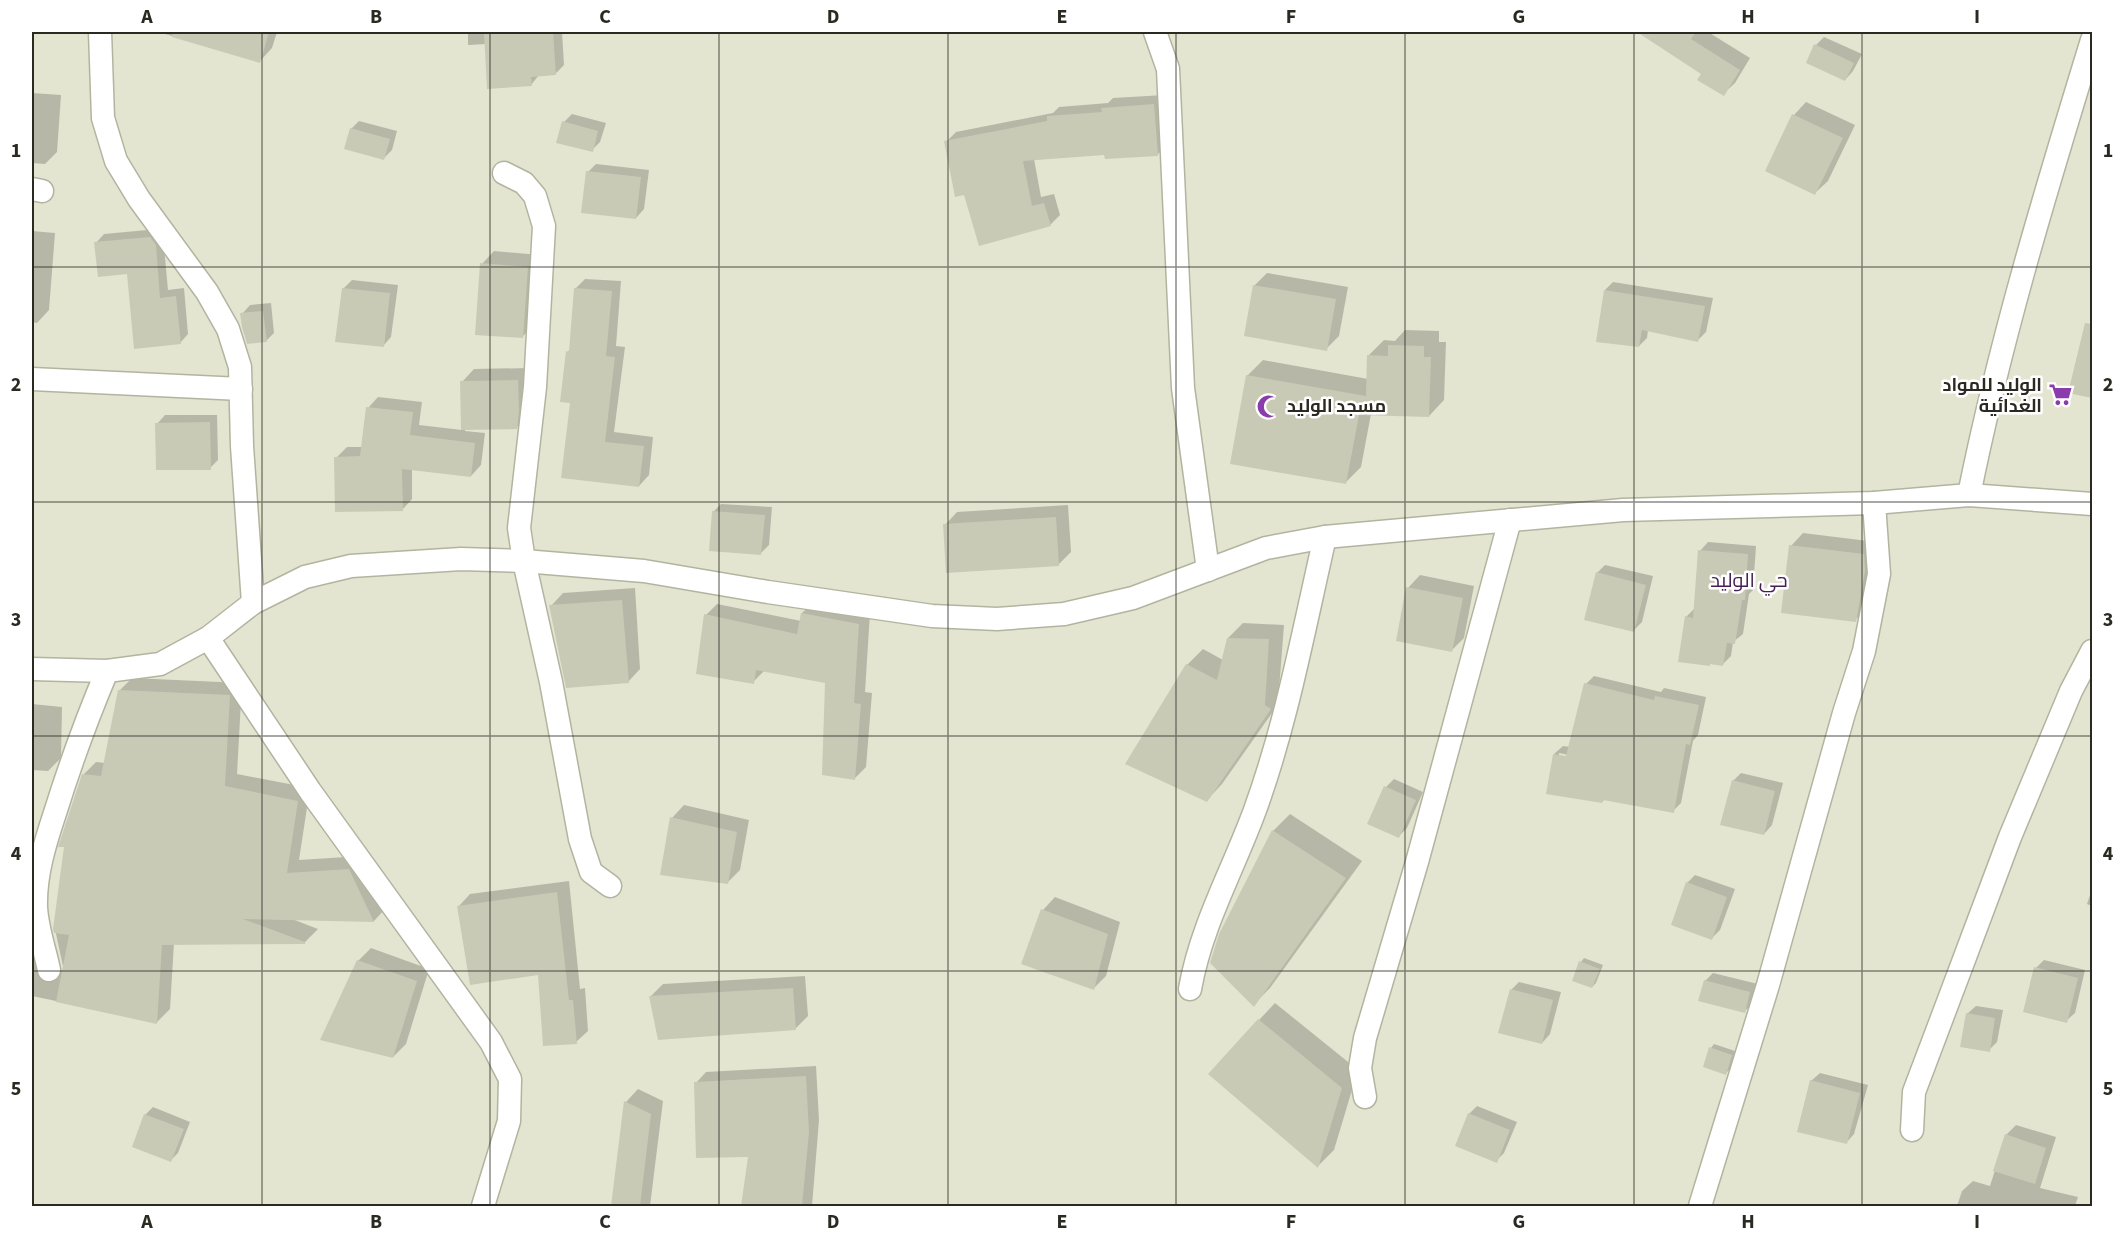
<svg xmlns="http://www.w3.org/2000/svg" width="2124" height="1238" font-family="'Source Sans 3',Cairo,sans-serif">
<rect width="100%" height="100%" fill="#e4e5d0"/>
<!-- shadow -->
<g fill="#0003" fill-rule="evenodd">
<polygon points="158,32 277,32 272,48 260,61"/>
<polygon points="468,32 562,32 564,65 555,74 539,75 531,85 486,44 468,45"/>
<polygon points="1640,32 1708,32 1750,58 1735,83 1723,94 1703,73"/>
<polygon points="1824,37 1862,54 1853,71 1845,80 1816,45"/>
<polygon points="32,93 61,95 57,152 45,164 32,163"/>
<polygon points="1164,95 1167,145 1157,155 1106,153 1034,159 1041,197 1054,194 1060,215 1050,225 965,193 946,142 956,132 1053,113 1059,107 1108,103 1113,98"/>
<polygon points="1806,102 1855,125 1828,181 1815,193 1767,171 1794,115"/>
<polygon points="572,114 606,123 600,142 592,150 564,122"/>
<polygon points="359,121 397,131 392,150 384,158 351,129"/>
<polygon points="596,164 649,170 644,209 636,218 588,172"/>
<polygon points="158,229 163,236 168,290 184,288 188,334 180,343 128,272 96,243 104,234"/>
<polygon points="32,231 55,233 49,310 37,323 32,322"/>
<polygon points="494,251 540,255 535,324 523,336 482,264"/>
<polygon points="1267,273 1348,287 1339,336 1326,349 1254,286"/>
<polygon points="585,279 621,281 616,346 625,347 614,432 653,437 649,475 639,486 571,402 568,352 570,349 575,289"/>
<polygon points="352,280 398,285 391,337 383,346 343,289"/>
<polygon points="1613,282 1713,298 1706,332 1698,340 1648,330 1647,338 1639,346 1605,290"/>
<polygon points="271,303 274,333 266,341 242,314 250,305"/>
<polygon points="1405,330 1439,331 1439,342 1446,342 1444,400 1429,416 1371,414 1361,467 1346,482 1247,376 1263,360 1368,379 1368,356 1384,340 1395,341"/>
<polygon points="2086,349 2092,351 2092,397 2070,391"/>
<polygon points="530,368 529,415 516,428 465,429 465,431 485,433 481,465 471,476 412,468 412,499 402,510 336,458 347,447 363,447 368,408 378,397 422,402 419,425 462,430 462,382 474,369"/>
<polygon points="165,415 217,415 218,460 210,468 157,424"/>
<polygon points="721,504 772,507 769,545 761,553 713,512"/>
<polygon points="1068,505 1071,552 1058,565 945,525 957,512"/>
<polygon points="1803,533 1876,542 1868,607 1855,620 1791,546"/>
<polygon points="1708,542 1756,546 1753,590 1749,594 1743,634 1733,642 1731,656 1723,664 1712,662 1709,665 1686,617 1694,609 1700,551"/>
<polygon points="1605,565 1653,576 1642,622 1634,630 1597,573"/>
<polygon points="1420,575 1474,586 1464,638 1452,650 1408,588"/>
<polygon points="635,588 640,669 628,682 551,606 563,593"/>
<polygon points="814,602 870,613 865,692 872,693 866,767 854,779 827,682 765,670 753,682 706,615 717,604 801,621 802,613"/>
<polygon points="1243,623 1284,625 1279,690 1286,693 1222,784 1207,800 1127,763 1187,665 1203,649 1223,660 1228,638"/>
<path d="M1594 676 1661 692 1664 688 1706 697 1698 735 1693 741 1681 803 1673 811 1605 799 1602 802 1554 754 1563 746 1570 747 1586 684ZM1559 753 1573 756V759L1559 756Z"/>
<polygon points="132,678 242,683 237,774 310,788 299,860 362,856 386,908 374,921 292,919 318,929 304,943 174,943 170,1009 157,1022 32,996 32,919 58,970 64,971 55,929 83,775 96,762 105,763 119,691"/>
<polygon points="32,704 62,707 61,758 48,771 32,770"/>
<polygon points="1741,773 1783,783 1772,825 1764,834 1733,781"/>
<polygon points="1394,779 1423,792 1407,828 1399,836 1386,787"/>
<polygon points="684,805 749,820 740,870 727,883 672,818"/>
<polygon points="1290,814 1362,861 1270,988 1254,1004 1273,831"/>
<polygon points="1695,875 1735,889 1720,930 1712,938 1687,883"/>
<polygon points="569,881 580,989 585,988 588,1031 576,1042 540,973 459,906 470,894"/>
<polygon points="2092,889 2092,906 2087,904"/>
<polygon points="1055,897 1120,922 1106,976 1094,988 1023,963 1043,910"/>
<polygon points="371,948 429,969 406,1044 393,1057 358,961"/>
<polygon points="1584,958 1603,965 1596,983 1592,987 1581,962"/>
<polygon points="2044,960 2085,970 2075,1013 2066,1021 2036,968"/>
<polygon points="1713,973 1758,984 1753,1003 1745,1011 1705,981"/>
<polygon points="805,976 808,1016 796,1028 651,996 663,984"/>
<polygon points="1519,982 1561,992 1550,1034 1542,1043 1511,990"/>
<polygon points="1275,1003 1358,1070 1334,1150 1318,1166 1259,1020"/>
<polygon points="1976,1006 2003,1010 1997,1042 1989,1050 1967,1014"/>
<polygon points="1714,1044 1735,1051 1730,1069 1726,1073 1711,1048"/>
<polygon points="816,1066 819,1120 812,1206 742,1206 750,1155 696,1083 706,1072"/>
<polygon points="1820,1073 1868,1085 1854,1134 1846,1143 1811,1081"/>
<polygon points="638,1089 663,1101 650,1206 613,1206 626,1102"/>
<polygon points="1477,1106 1517,1122 1504,1153 1496,1161 1469,1114"/>
<polygon points="153,1107 190,1122 178,1153 171,1160 133,1146 146,1114"/>
<polygon points="2016,1125 2056,1137 2040,1188 2078,1197 2075,1206 1957,1206 1962,1191 1973,1181 1990,1186 2006,1135"/>
</g>
<!-- building -->
<g fill="#c9cab6">
<polygon points="173,32 269,32 260,63 172,37"/>
<polygon points="484,32 553,32 556,75 531,77 532,86 487,89"/>
<polygon points="1637,32 1696,32 1691,39 1740,70 1724,96 1697,80 1701,74"/>
<polygon points="1814,44 1854,63 1845,81 1806,63"/>
<polygon points="1154,104 1158,156 1105,159 1104,155 1023,161 1032,206 1044,203 1051,226 979,246 964,195 955,197 944,141 1047,121 1047,116 1102,112 1101,108"/>
<polygon points="1792,114 1843,138 1815,195 1765,171"/>
<polygon points="562,121 598,131 593,152 556,143"/>
<polygon points="350,128 390,139 384,160 344,149"/>
<polygon points="586,171 641,177 636,219 581,213"/>
<polygon points="150,237 156,245 160,298 176,296 181,344 134,349 127,274 98,277 94,242"/>
<polygon points="480,263 528,267 523,338 475,335"/>
<polygon points="1253,285 1336,299 1327,351 1244,336"/>
<polygon points="342,288 390,293 384,347 335,342"/>
<polygon points="574,288 612,291 606,356 615,357 605,442 644,446 639,487 561,478 570,403 560,402 566,351 569,352"/>
<polygon points="1604,290 1705,306 1698,342 1642,330 1639,347 1596,342"/>
<polygon points="263,311 267,342 247,344 242,327 240,313"/>
<polygon points="2085,323 2092,324 2092,398 2068,393"/>
<polygon points="1388,345 1424,346 1424,357 1431,357 1429,417 1359,415 1346,484 1230,464 1246,375 1366,396 1367,355 1388,356"/>
<polygon points="518,380 519,411 517,429 461,430 460,381"/>
<polygon points="366,407 413,412 410,435 475,443 471,477 402,469 403,511 335,512 334,457 360,456"/>
<polygon points="210,422 211,470 156,470 155,423"/>
<polygon points="712,511 765,515 761,555 709,551"/>
<polygon points="1056,517 1059,566 946,573 943,524"/>
<polygon points="1789,545 1864,554 1865,571 1856,622 1781,613"/>
<polygon points="1698,550 1748,554 1745,600 1742,600 1735,644 1727,643 1723,666 1710,664 1710,666 1678,662 1685,616 1693,618"/>
<polygon points="1596,572 1646,585 1634,632 1584,620"/>
<polygon points="1406,587 1463,598 1452,652 1396,641"/>
<polygon points="622,600 629,683 566,688 549,605"/>
<polygon points="801,613 859,624 854,703 861,704 855,780 822,775 825,683 756,670 754,684 696,674 704,614 797,634"/>
<polygon points="1227,638 1269,639 1265,705 1271,709 1207,802 1125,764 1186,664 1217,680"/>
<polygon points="1584,683 1654,700 1655,696 1699,705 1690,745 1686,744 1674,813 1603,800 1602,803 1546,794 1553,754 1566,756"/>
<polygon points="118,690 230,695 225,786 298,801 287,873 349,869 374,922 243,919 305,942 305,944 162,945 157,1024 56,1002 69,935 54,933 53,929 64,847 58,847 82,774 101,776"/>
<polygon points="1732,780 1775,791 1764,835 1720,825"/>
<polygon points="1384,786 1416,800 1399,838 1367,824"/>
<polygon points="670,817 737,832 728,884 660,875"/>
<polygon points="1272,830 1346,878 1254,1007 1210,963 1219,934"/>
<polygon points="1686,882 1727,897 1712,940 1671,925"/>
<polygon points="557,892 569,1000 573,1000 577,1044 543,1046 538,975 470,985 457,906"/>
<polygon points="1041,909 1108,934 1094,990 1021,964"/>
<polygon points="357,960 417,981 393,1058 320,1040"/>
<polygon points="1579,961 1600,969 1592,988 1572,981"/>
<polygon points="2034,967 2078,978 2067,1023 2023,1012"/>
<polygon points="1704,980 1750,992 1745,1013 1698,1001"/>
<polygon points="793,988 796,1030 658,1040 649,996"/>
<polygon points="1510,989 1553,1000 1542,1044 1498,1033"/>
<polygon points="1966,1013 1995,1018 1990,1052 1960,1047"/>
<polygon points="1258,1019 1342,1088 1318,1168 1208,1074"/>
<polygon points="1709,1047 1732,1055 1726,1075 1703,1067"/>
<polygon points="806,1076 809,1132 802,1206 741,1206 748,1157 696,1158 694,1082"/>
<polygon points="1810,1080 1860,1093 1847,1144 1797,1132"/>
<polygon points="624,1101 651,1114 640,1206 611,1206"/>
<polygon points="1468,1113 1510,1130 1497,1163 1455,1146"/>
<polygon points="144,1114 184,1129 171,1162 132,1147"/>
<polygon points="2005,1134 2046,1148 2035,1184 1993,1171"/>
</g>
<g fill="none" stroke-linecap="round" stroke-linejoin="round">
<defs>
<g id="minor">
<polyline points="100,32 103,118 116,161 139,199 207,292 228,329 240,367 242,446 253,603"/>
<polyline points="1155,32 1168,69 1183,388 1208,570"/>
<polyline points="504,173 524,183 535,196 544,226 535,387 519,528 524,561 551,682 580,839 591,872 610,886"/>
<polyline points="32,189 42,191"/>
<polyline points="32,379 241,389"/>
<path d="M1969 495C2000 341 2046 190 2092 40"/>
<polyline points="208,638 310,791 491,1042 510,1079 509,1121 483,1206"/>
<polyline points="32,669 107,671 160,664 208,638 253,603 305,577 351,566 461,559 524,561 644,571 768,592 932,616 997,619 1064,614 1133,598 1266,548 1325,537 1623,510 1874,503 1969,495 2092,504"/>
<path d="M49 970C45 950 37 928 36 907 35 875 45 843 55 813 70 765 87 718 107 671"/>
<path d="M1190 989C1201 926 1233 870 1255 810 1287 722 1304 628 1325 537"/>
<polyline points="1365,1097 1360,1068 1365,1038 1417,862 1510,520"/>
<polyline points="1912,1130 1914,1092 1965,957 2010,837 2071,691 2092,651"/>
<polyline points="1700,1206 1768,985 1844,713 1864,651 1879,574 1874,503"/>
</g>
</defs>
<!-- minor casing -->
<use href="#minor" stroke="#b3b4a0" stroke-width="25"/>
<!-- minor -->
<use href="#minor" stroke="#fff" stroke-width="22"/>
</g>
<!-- grid -->
<path fill="none" stroke="#2a2a22" stroke-width="1.5" stroke-opacity="0.55" d="M262 32V1206M490 32V1206M719 32V1206M948 32V1206M1176 32V1206M1405 32V1206M1634 32V1206M1862 32V1206M32 267H2092M32 502H2092M32 736H2092M32 971H2092"/>
<!-- icons -->
<defs>
<symbol id="supermarket-bare" viewBox="-9 -9 18 18"><path d="M-6-5.5h2.5l.6 2H6L4.5 2H-2.5L-4.4-4H-6ZM-1.5 3.2a1.3 1.3 0 1 0 .1 0ZM3 3.2a1.3 1.3 0 1 0 .1 0Z" fill="#8b3cac" stroke="#fff" stroke-width="2.5" paint-order="stroke"/></symbol>
<symbol id="mosque-bare" viewBox="-9 -9 18 18"><path d="M3.5-4.9A6 6 0 1 0 3.5 4.9A5 5 0 1 1 3.5-4.9Z" fill="#8b3cac" stroke="#fff" stroke-width="2.5" paint-order="stroke"/></symbol>
</defs>
<g fill-rule="evenodd">
<use href="#supermarket-bare" x="2044" y="378" width="33" height="33"/>
<use href="#mosque-bare" x="1252" y="390" width="33" height="33"/>
</g>
<g text-anchor="middle" stroke-width="5" stroke-linejoin="round" paint-order="stroke">
<!-- poi labels -->
<g font-size="18" font-weight="bold" fill="#2a2a22" stroke="#fff" text-anchor="end">
<text x="2042" y="391">الوليد للمواد<tspan x="2042" dy="21">الغدائية</tspan></text>
<text x="1287" y="412" text-anchor="start">مسجد الوليد</text>
</g>
<!-- neighbourhood labels -->
<g font-size="20" fill="#441e54" stroke="#fff">
<text x="1749" y="587">حي الوليد</text>
</g>
</g>
<!-- border -->
<rect width="2124" height="1238" fill="none" stroke="#ffffff" stroke-width="66"/>
<rect x="33" y="33" width="2058" height="1172" fill="none" stroke="#2a2a22" stroke-width="2"/>
<g font-size="20" text-anchor="middle" font-weight="bold" fill="#2a2a22">
<text x="147" y="23">A</text>
<text x="376" y="23">B</text>
<text x="605" y="23">C</text>
<text x="833" y="23">D</text>
<text x="1062" y="23">E</text>
<text x="1291" y="23">F</text>
<text x="1519" y="23">G</text>
<text x="1748" y="23">H</text>
<text x="1977" y="23">I</text>
<text x="16" y="157">1</text>
<text x="2108" y="157">1</text>
<text x="16" y="391">2</text>
<text x="2108" y="391">2</text>
<text x="16" y="626">3</text>
<text x="2108" y="626">3</text>
<text x="16" y="860">4</text>
<text x="2108" y="860">4</text>
<text x="16" y="1095">5</text>
<text x="2108" y="1095">5</text>
<text x="147" y="1228">A</text>
<text x="376" y="1228">B</text>
<text x="605" y="1228">C</text>
<text x="833" y="1228">D</text>
<text x="1062" y="1228">E</text>
<text x="1291" y="1228">F</text>
<text x="1519" y="1228">G</text>
<text x="1748" y="1228">H</text>
<text x="1977" y="1228">I</text>
</g>
</svg>
